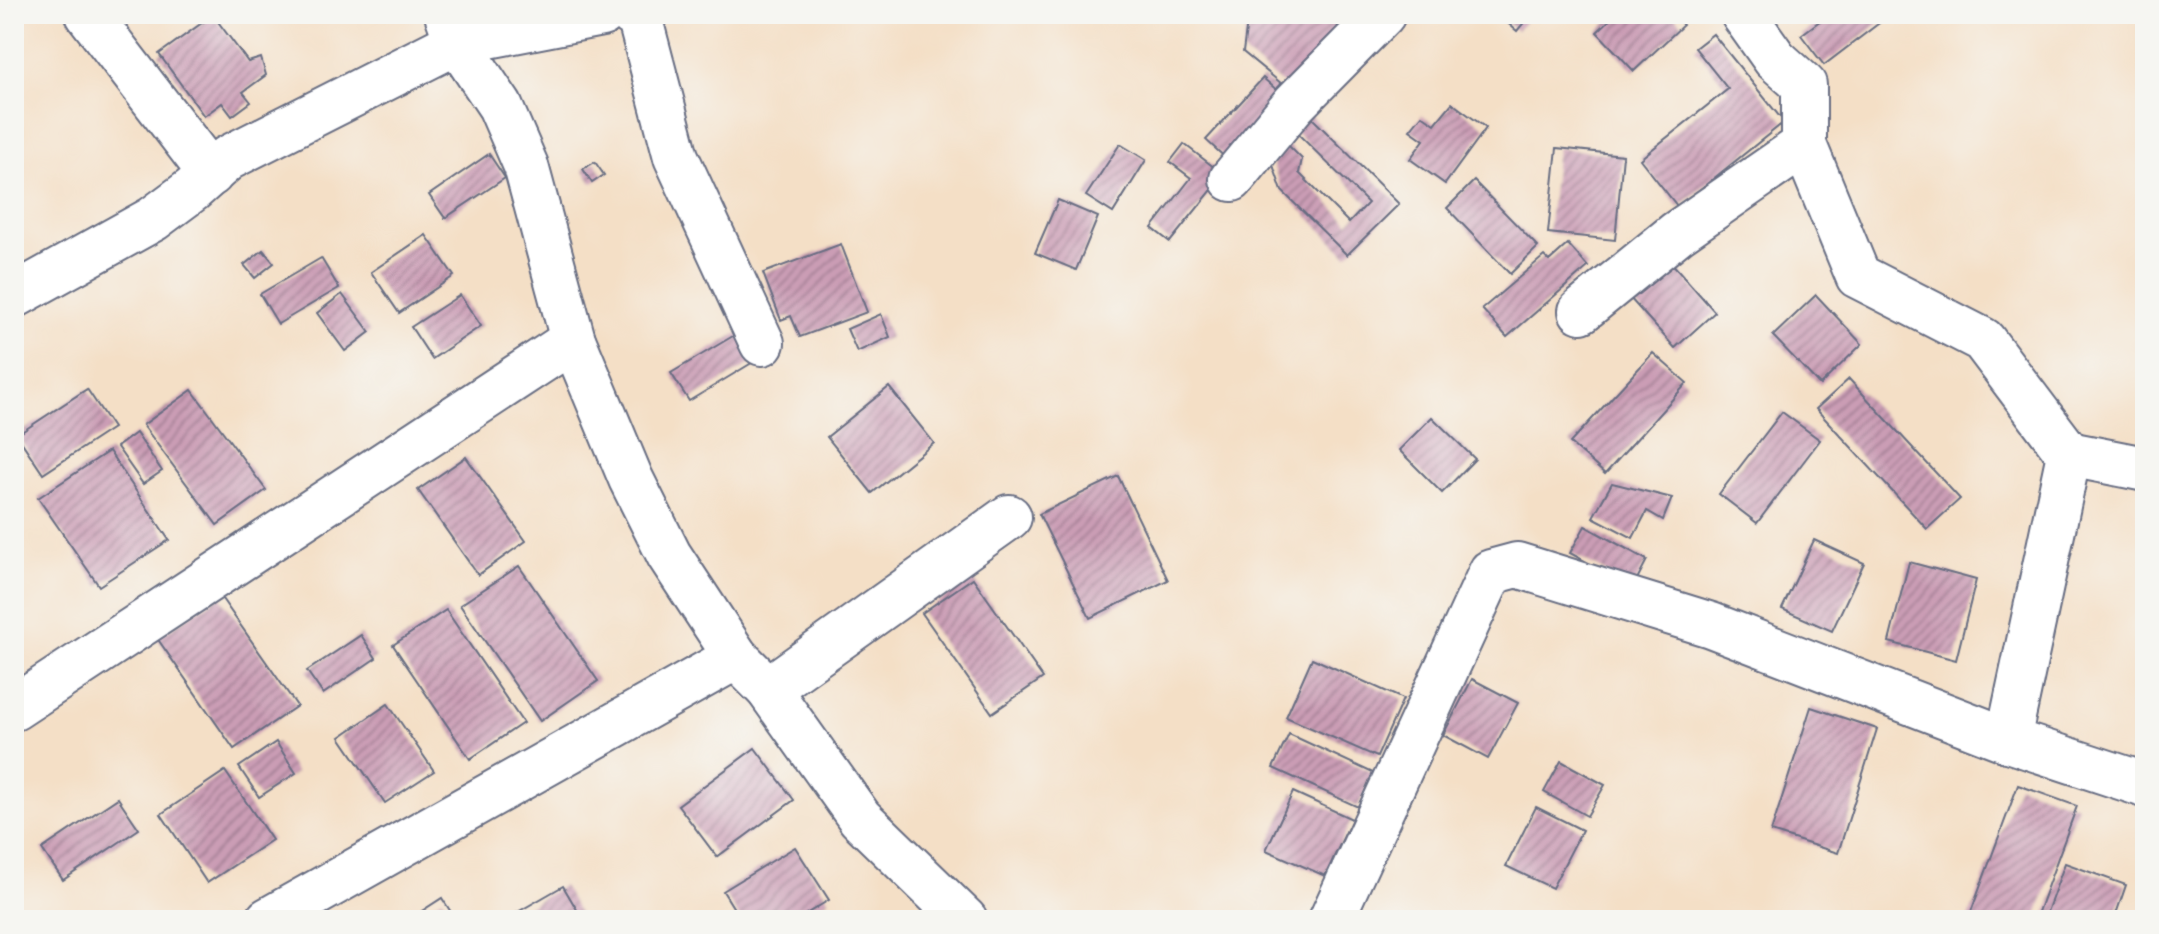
<svg xmlns="http://www.w3.org/2000/svg" width="2159" height="934" font-family="'Libre Bodoni',serif">
<defs>
<pattern id="building-hatch" width="6" height="6" patternUnits="userSpaceOnUse" patternTransform="scale(2)"><rect width="6" height="6" fill="#cb9db5"/><path d="M-1 1l2-2M0 6l6-6M5 7l2-2" fill="none" stroke="#a48096"/></pattern>
</defs>
<rect width="100%" height="100%" fill="#f6f6f2"/>
<filter id="ink" filterUnits="userSpaceOnUse"><feTurbulence type="fractalNoise" baseFrequency=".0125" numOctaves="2"/><feDisplacementMap in="SourceGraphic" scale="16" xChannelSelector="R" yChannelSelector="G"/><feConvolveMatrix kernelMatrix="1 2 1 2 8 2 1 2 1" color-interpolation-filters="sRGB"/></filter>
<filter id="wash" filterUnits="userSpaceOnUse"><feTurbulence type="fractalNoise" baseFrequency=".006" numOctaves="4" result="noise"/><feDisplacementMap in="SourceGraphic" scale="32" xChannelSelector="R" yChannelSelector="G"/><feGaussianBlur stdDeviation="1.8" result="paint"/><feColorMatrix in="noise" values="0 0 0 0 0 0 0 0 0 0 0 0 0 0 0 0 0 1.4 0 .05"/><feComposite in="paint" operator="in"/></filter>
<g filter="url(#wash)">
<rect width="100%" height="100%" fill="#f4dfc6"/>
<g id="blocks">
<!-- building -->
<g fill="url(#building-hatch)">
<polygon points="1248,14 1323,14 1340,27 1293,93 1243,52"/>
<polygon points="1497,14 1531,14 1517,31"/>
<polygon points="1616,14 1673,14 1683,25 1634,71 1597,32"/>
<polygon points="1829,14 1891,14 1824,65 1801,35"/>
<polygon points="213,15 248,62 261,58 266,75 243,92 251,102 232,116 222,103 204,116 159,54"/>
<polygon points="1713,34 1784,122 1678,207 1640,159 1728,89 1695,48"/>
<polygon points="1263,78 1286,98 1229,161 1206,140"/>
<polygon points="1452,103 1486,128 1445,184 1410,159 1424,140 1410,130 1422,115 1435,124"/>
<polygon points="1307,113 1399,204 1347,255 1282,191 1273,165 1282,139 1302,159 1299,173 1349,223 1368,203 1292,128"/>
<polygon points="1120,144 1146,160 1113,213 1086,196"/>
<polygon points="1184,144 1224,175 1170,242 1152,228 1191,178 1170,162"/>
<polygon points="1557,148 1623,155 1615,240 1548,233"/>
<polygon points="489,154 505,178 445,218 429,195"/>
<polygon points="595,162 604,175 592,183 583,169"/>
<polygon points="1474,181 1538,247 1510,274 1447,208"/>
<polygon points="1058,200 1098,217 1076,270 1035,253"/>
<polygon points="426,235 454,276 399,313 371,272"/>
<polygon points="841,244 867,312 800,337 791,316 781,320 763,273"/>
<polygon points="1568,244 1588,267 1507,337 1482,309 1544,256 1549,261"/>
<polygon points="263,250 274,263 255,278 244,265"/>
<polygon points="321,258 339,288 278,324 260,294"/>
<polygon points="1670,261 1715,312 1675,348 1629,297"/>
<polygon points="342,294 370,332 345,351 317,313"/>
<polygon points="460,295 481,326 432,359 411,327"/>
<polygon points="1816,295 1862,344 1820,385 1773,336"/>
<polygon points="881,314 890,337 857,352 847,329"/>
<polygon points="738,333 755,361 689,401 671,373"/>
<polygon points="1653,353 1687,383 1605,474 1570,443"/>
<polygon points="1849,379 1960,499 1927,529 1816,409"/>
<polygon points="889,387 934,443 872,493 827,437"/>
<polygon points="87,389 113,428 43,474 17,435"/>
<polygon points="192,390 266,490 217,525 143,425"/>
<polygon points="1782,412 1820,440 1757,523 1719,494"/>
<polygon points="1432,417 1475,459 1442,493 1399,450"/>
<polygon points="136,433 162,471 143,484 117,447"/>
<polygon points="109,451 169,540 99,586 38,498"/>
<polygon points="466,457 526,541 478,575 418,490"/>
<polygon points="1118,476 1168,580 1090,618 1039,514"/>
<polygon points="1612,483 1672,498 1663,520 1647,511 1633,538 1593,517"/>
<polygon points="1585,526 1647,560 1633,587 1570,553"/>
<polygon points="1814,540 1864,563 1832,631 1782,609"/>
<polygon points="1909,562 1976,580 1956,660 1889,642"/>
<polygon points="519,566 598,681 540,721 460,605"/>
<polygon points="973,578 1043,678 992,713 922,613"/>
<polygon points="220,596 297,706 234,749 157,638"/>
<polygon points="446,610 523,723 470,759 393,645"/>
<polygon points="361,635 376,658 323,694 307,671"/>
<polygon points="1312,658 1403,699 1377,757 1286,717"/>
<polygon points="1472,679 1518,703 1488,759 1443,735"/>
<polygon points="388,704 434,771 385,803 340,737"/>
<polygon points="1811,707 1877,729 1838,853 1771,832"/>
<polygon points="1289,734 1373,773 1358,807 1273,768"/>
<polygon points="276,742 296,773 259,797 239,767"/>
<polygon points="755,748 794,800 717,857 678,805"/>
<polygon points="1561,761 1605,785 1587,816 1544,792"/>
<polygon points="225,771 272,840 207,883 161,814"/>
<polygon points="2018,785 2077,806 2035,920 1968,920"/>
<polygon points="1293,792 1352,819 1325,876 1266,850"/>
<polygon points="118,798 139,829 63,880 42,849"/>
<polygon points="1536,807 1582,830 1552,888 1506,866"/>
<polygon points="795,847 829,900 796,920 741,920 723,891"/>
<polygon points="2065,863 2126,885 2114,920 2044,920"/>
<polygon points="563,886 583,920 504,920"/>
<polygon points="442,898 456,920 408,920"/>
</g>
</g>
</g>
<g filter="url(#ink)">
<use href="#blocks" fill-opacity="0" stroke="#676d82" stroke-width="2"/>
<g fill="none" stroke-linecap="round" stroke-linejoin="round">
<defs>
<g id="minor">
<polyline points="88,14 211,174"/>
<polyline points="447,14 457,42 500,106 526,166 573,340 631,479 669,555 736,657 768,689 860,818 965,920"/>
<polyline points="632,14 639,16 676,157 762,343"/>
<polyline points="1743,14 1775,59 1804,85 1804,145 1858,276 1983,340 2069,454 2008,740"/>
<polyline points="1232,179 1294,104 1383,14"/>
<polyline points="14,296 153,219 192,190 228,158 457,42 602,14"/>
<polyline points="1581,311 1677,233 1804,145"/>
<polyline points="2069,454 2145,469"/>
<polyline points="768,689 1009,517"/>
<polyline points="14,708 573,340"/>
<polyline points="268,920 736,657"/>
<polyline points="1331,920 1491,572 1517,565 1711,625 2008,740 2145,785"/>
</g>
</defs>
<!-- minor casing -->
<use href="#minor" stroke="#676d82" stroke-width="48"/>
<!-- minor -->
<use href="#minor" stroke="#fff" stroke-width="44"/>
</g>
</g>
<!-- margin -->
<rect width="2159" height="934" fill="none" stroke="#f6f6f2" stroke-width="48"/>
</svg>
